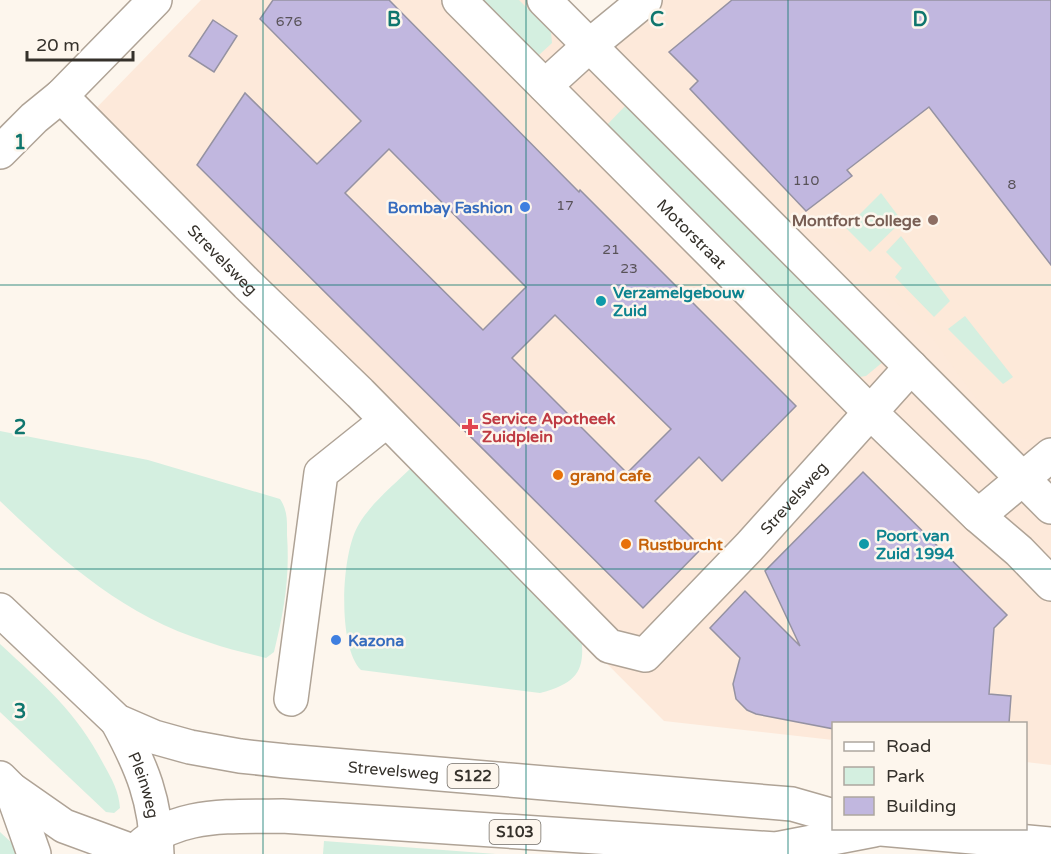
<svg xmlns="http://www.w3.org/2000/svg" width="1051" height="854" font-family="'Varela Round',sans-serif">
<rect width="100%" height="100%" fill="#fdf6ed"/>
<!-- industrial -->
<polygon fill="#fde9da" points="201,0 558,0 586,28 620,0 1051,0 1051,765 1026,762 1026,724 834,724 833,740 664,721 75,130"/>
<!-- education -->
<polygon fill="#fde9d9" points="1051,4 1051,434 1033,440 1013,437 1003,431 990,418 933,339 806,211 852,176 847,170 954,88"/>
<!-- green -->
<g fill="#d4efe0">
<polygon points="476,0 519,0 551,32 552,43 539,55 528,52"/>
<polygon points="628,103 884,361 866,376 853,378 603,129"/>
<polygon points="881,193 902,221 870,252 846,228"/>
<polygon points="901,236 950,301 934,317 895,277 902,268 886,252"/>
<polygon points="965,316 1013,377 1003,384 948,329"/>
<path d="M0 431 148 460 280 499C288 511 287 522 287 535 290 578 284 611 274 652L266 658C247 653 227 649 208 642 122 615 63 561 0 501Z"/>
<path d="M413 466 580 627C586 667 582 682 540 693L361 670C337 646 341 552 359 524 372 502 395 484 413 466Z"/>
<path d="M0 644C43 684 77 712 104 765 112 779 119 792 120 808L114 813 106 812 0 712Z"/>
<polygon points="0,832 24,854 0,854"/>
<polygon points="324,841 496,854 323,854"/>
</g>
<!-- building -->
<g fill="#c1b7df" stroke="#9592a2" stroke-width="1.5" fill-rule="evenodd">
<path d="M273 0H389L579 192 580 190 796 406 722 481 699 457 655 501 702 548 643 608 197 165 245 93 317 164 361 121 260 19ZM389 149 526 287 483 330 345 193ZM555 315 671 429 627 473 512 358Z"/>
<polygon points="732,0 1051,0 1051,265 929,107 847,170 852,176 806,211 690,89 698,81 669,52"/>
<polygon points="213,20 237,36 214,72 189,56"/>
<polygon points="863,472 1007,615 994,628 989,694 1011,696 1009,723 834,723 834,729 756,714 747,710 736,699 733,684 740,658 710,628 745,591 800,646 765,571"/>
</g>
<g fill="none" stroke-linecap="round" stroke-linejoin="round">
<defs>
<g id="street">
<path id="s1" d="M459 0 870 412 978 516 1019 551 1051 584"/>
<polyline points="544,0 1051,507"/>
<polyline points="545,86 589,46 645,0"/>
<path id="s2" d="M61 96 247 284 360 393 609 646 645 655 749 547 911 367"/>
<polyline points="0,152 34,118 61,96 155,0"/>
<polyline points="978,516 1051,455"/>
<polyline points="291,699 321,473 386,421"/>
</g>
<g id="primary">
<path id="s3" d="M0 610 117 721 154 737 190 747 240 756 286 761 792 804 834 816"/>
<path id="s4" d="M117 721C142 767 156 801 157 854"/>
<polyline points="0,778 11,789 64,826 140,854"/>
<polyline points="11,789 34,854"/>
<polyline points="870,828 1051,844"/>
<path d="M133 854C171 811 230 817 282 816L776 849 874 830"/>
</g>
</defs>
<!-- street casing -->
<use href="#street" stroke="#afa396" stroke-width="36"/>
<!-- primary casing -->
<use href="#primary" stroke="#afa396" stroke-width="36"/>
<!-- street -->
<use href="#street" stroke="#fff" stroke-width="33"/>
<!-- primary -->
<use href="#primary" stroke="#fff" stroke-width="33"/>
</g>
<!-- grid -->
<path fill="none" stroke="#0f766e" stroke-width="1.5" stroke-opacity="0.55" d="M263 0V854M526 0V854M788 0V854M0 285H1051M0 569H1051"/>
<!-- markers -->
<g fill="#3f7fe0" stroke="#fdf6ed" stroke-width="2">
<circle cx="525" cy="207" r="6"/>
<circle cx="336" cy="640" r="6"/>
</g>
<circle fill="#8d6e63" stroke="#fdf6ed" stroke-width="2" cx="933" cy="220" r="6"/>
<g fill="#0f9aa8" stroke="#fdf6ed" stroke-width="2">
<circle cx="601" cy="301" r="6"/>
<circle cx="864" cy="544" r="6"/>
</g>
<path fill="#e0444e" stroke="#fdf6ed" stroke-width="2" d="M467 418h6v6h6v6h-6v6h-6v-6h-6v-6h6z"/>
<g fill="#e8710a" stroke="#fdf6ed" stroke-width="2">
<circle cx="558" cy="475" r="6"/>
<circle cx="626" cy="544" r="6"/>
</g>
<g text-anchor="middle" stroke-width="5" stroke-linejoin="round" paint-order="stroke">
<!-- number labels -->
<g font-size="14" fill="#585258">
<text x="289" y="26">676</text>
<text x="806" y="185">110</text>
<text x="1012" y="189">8</text>
<text x="565" y="210">17</text>
<text x="611" y="254">21</text>
<text x="629" y="273">23</text>
</g>
<!-- shield labels -->
<g fill="#fdf6ed" stroke="#716c65" stroke-width="1.5">
<rect x="447.5" y="764" width="51" height="24" rx="4.5"/>
<rect x="489.5" y="820" width="51" height="24" rx="4.5"/>
</g>
<g font-size="15" font-weight="bold" fill="#35312b">
<text x="473" y="781">S122</text>
<text x="515" y="837">S103</text>
</g>
<!-- shop labels -->
<g font-size="16" font-weight="bold" fill="#366cbe" stroke="#fdf6ed" text-anchor="end">
<text x="513" y="213">Bombay Fashion</text>
<text x="348" y="646" text-anchor="start">Kazona</text>
</g>
<!-- education labels -->
<g font-size="16" font-weight="bold" fill="#785e54" stroke="#fdf6ed" text-anchor="end">
<text x="921" y="226">Montfort College</text>
</g>
<!-- street labels -->
<g font-size="16" fill="#35312b" stroke="#fdf6ed">
<text dy="6" stroke="none"><textPath href="#s1" startOffset="330">Motorstraat</textPath></text>
<text dy="6" stroke="none"><textPath href="#s2" startOffset="230">Strevelsweg</textPath></text>
<text dy="6" stroke="none"><textPath href="#s2" startOffset="1030">Strevelsweg</textPath></text>
<text dy="6" stroke="none"><textPath href="#s3" startOffset="444">Strevelsweg</textPath></text>
<text dy="6" stroke="none"><textPath href="#s4" startOffset="70">Pleinweg</textPath></text>
</g>
<!-- culture labels -->
<g font-size="16" font-weight="bold" fill="#0d838f" stroke="#fdf6ed" text-anchor="start">
<text x="613" y="298">Verzamelgebouw<tspan x="613" dy="18">Zuid</tspan></text>
<text x="876" y="541">Poort van<tspan x="876" dy="18">Zuid 1994</tspan></text>
</g>
<!-- health labels -->
<g font-size="16" font-weight="bold" fill="#be3a42" stroke="#fdf6ed" text-anchor="start">
<text x="482" y="424">Service Apotheek<tspan x="482" dy="18">Zuidplein</tspan></text>
</g>
<!-- food labels -->
<g font-size="16" font-weight="bold" fill="#c56008" stroke="#fdf6ed" text-anchor="start">
<text x="570" y="481">grand cafe</text>
<text x="638" y="550">Rustburcht</text>
</g>
</g>
<g font-size="20" text-anchor="middle" font-weight="bold" fill="#0f766e" stroke="#fdf6ed" stroke-width="5" stroke-linejoin="round" paint-order="stroke">
<text x="394" y="26">B</text>
<text x="657" y="26">C</text>
<text x="920" y="26">D</text>
<text x="20" y="149">1</text>
<text x="20" y="434">2</text>
<text x="20" y="718">3</text>
</g>
<!-- legend -->
<rect x="832" y="722" width="195" height="108" fill="#fdf6ed" stroke="#ada79f" stroke-width="1.5"/>
<rect x="844" y="742" width="30" height="9" fill="#ffffff" stroke="#ada79f" stroke-width="1.5"/>
<text x="886" y="752" font-size="18" fill="#35312b">Road</text>
<rect x="844" y="767" width="30" height="18" fill="#d4efe0" stroke="#ada79f" stroke-width="1.5"/>
<text x="886" y="782" font-size="18" fill="#35312b">Park</text>
<rect x="844" y="797" width="30" height="18" fill="#c1b7df" stroke="#ada79f" stroke-width="1.5"/>
<text x="886" y="812" font-size="18" fill="#35312b">Building</text>
<!-- scale -->
<path d="M27 51v9h106v-9" fill="none" stroke="#35312b" stroke-width="3"/>
<text x="36" y="51" font-size="18" fill="#35312b" stroke="#fdf6ed" stroke-width="4.5" paint-order="stroke">20 m</text>
</svg>
